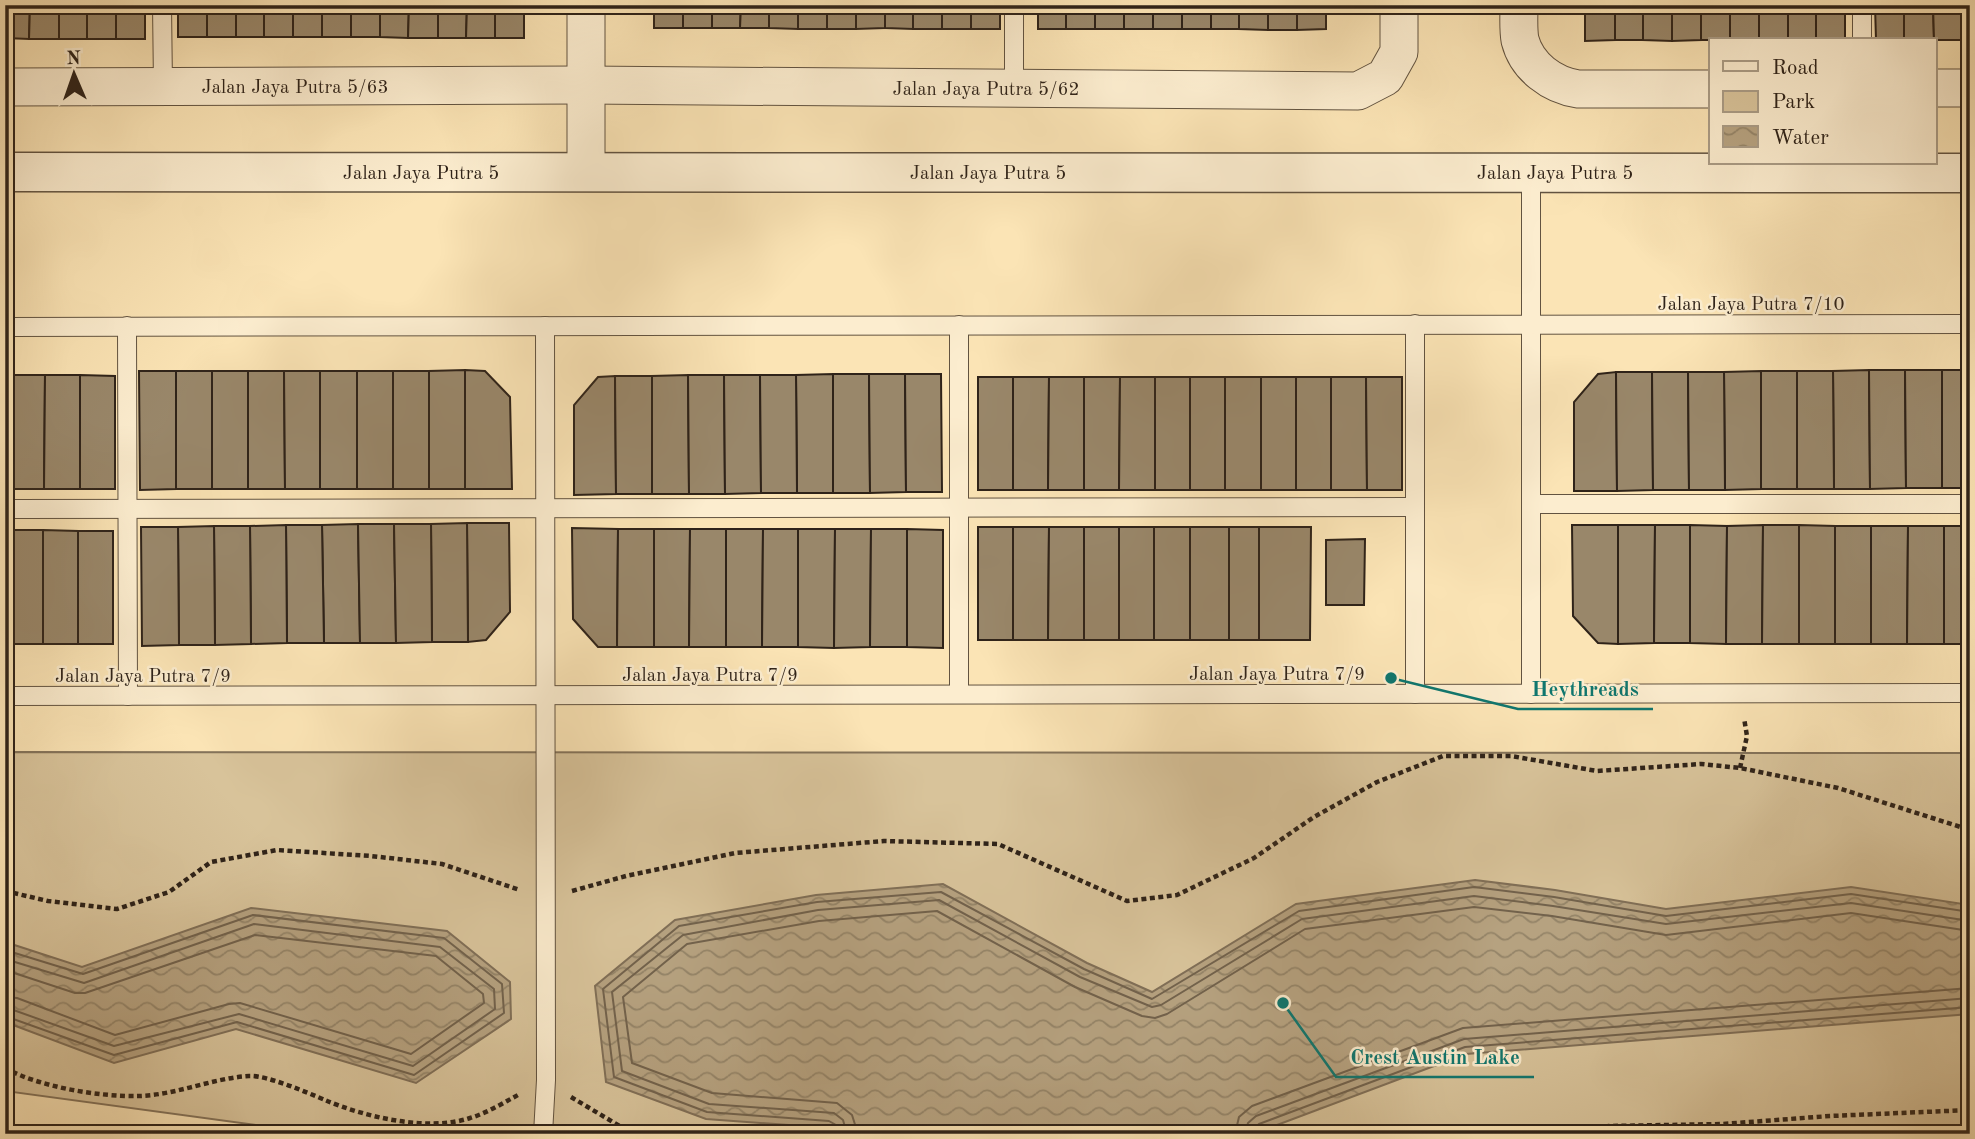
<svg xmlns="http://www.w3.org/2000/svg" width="1975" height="1139" font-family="'Old Standard TT',serif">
<defs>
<pattern id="water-waves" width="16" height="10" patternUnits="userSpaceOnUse" patternTransform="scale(1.75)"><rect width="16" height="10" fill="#b6a280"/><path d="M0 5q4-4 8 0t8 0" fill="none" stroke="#948468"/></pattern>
</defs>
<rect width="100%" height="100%" fill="#fbe4b5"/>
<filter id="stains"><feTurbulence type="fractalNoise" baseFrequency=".00286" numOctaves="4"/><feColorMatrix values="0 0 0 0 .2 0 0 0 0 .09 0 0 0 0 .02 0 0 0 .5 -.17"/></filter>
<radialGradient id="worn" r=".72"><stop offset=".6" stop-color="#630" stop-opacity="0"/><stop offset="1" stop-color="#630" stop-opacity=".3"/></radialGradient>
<!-- park -->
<polygon fill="#d8c39a" stroke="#84735a" stroke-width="2" points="5,752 1970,753 1970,1134 323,1134 5,1091"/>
<!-- water -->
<g fill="url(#water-waves)" stroke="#806f57" stroke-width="2">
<polygon points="1475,880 1555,890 1666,909 1851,887 1970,905 1970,1014 1466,1054 1253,1134 833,1134 829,1128 706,1119 606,1082 595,986 675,920 816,895 943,884 1087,963 1152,992 1296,904"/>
<polygon points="251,908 447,931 510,982 511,1019 416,1083 236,1029 114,1063 5,1022 5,942 82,967"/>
</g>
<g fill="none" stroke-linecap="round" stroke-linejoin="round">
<!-- shore -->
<g stroke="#72624c" stroke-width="2">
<polyline points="5,950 83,974 253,915 444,938 502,984 504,1013 414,1075 237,1022 114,1055 5,1016"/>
<polyline points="5,959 84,983 254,924 440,947 494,989 495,1009 413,1066 239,1014 114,1046 5,1007"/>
<polyline points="5,970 75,993 85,993 255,935 436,956 483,994 484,1003 411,1054 240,1003 229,1004 115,1035 17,998 5,997"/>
<polyline points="838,1134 836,1125 829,1121 707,1112 614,1077 603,989 679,926 817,902 941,892 1084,969 1152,999 1299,911 1474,887 1554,897 1666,916 1851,894 1970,912"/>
<polyline points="847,1134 843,1120 834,1113 709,1104 622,1071 612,992 683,935 818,910 939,900 1080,977 1152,1007 1161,1005 1302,919 1474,896 1553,906 1666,924 1851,903 1970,921"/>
<polyline points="858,1134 852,1115 837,1103 712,1093 632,1063 623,997 687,944 819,921 937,911 1075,987 1142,1016 1155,1018 1167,1014 1305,929 1474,907 1552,916 1666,935 1851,913 1970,931"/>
<polyline points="1235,1134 1239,1117 1252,1106 1463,1028 1970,988"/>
<polyline points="1245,1134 1248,1123 1256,1116 1464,1039 1970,998"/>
<polyline points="1254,1134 1255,1128 1259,1124 1465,1047 1970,1007"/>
</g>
</g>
<!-- building -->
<g fill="#99876a" stroke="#2f2319" stroke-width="2">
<polygon points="5,5 30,5 29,39 5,38"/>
<polygon points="30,5 59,5 59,39 29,39"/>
<rect x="59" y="5" width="28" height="34"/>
<rect x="87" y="5" width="29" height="34"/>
<rect x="116" y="5" width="29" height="34"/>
<rect x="178" y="5" width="29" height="32"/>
<rect x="207" y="5" width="29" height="32"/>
<rect x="236" y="5" width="28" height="32"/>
<rect x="264" y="5" width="29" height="32"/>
<rect x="293" y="5" width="29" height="32"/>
<rect x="322" y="5" width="29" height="32"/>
<rect x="351" y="5" width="29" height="32"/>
<polygon points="380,5 409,5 408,38 380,37"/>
<polygon points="409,5 438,5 438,38 408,38"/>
<polygon points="438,5 467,5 466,38 438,38"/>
<polygon points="467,5 495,5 495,38 466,38"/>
<rect x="495" y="5" width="29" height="33"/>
<rect x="654" y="5" width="29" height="23"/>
<rect x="683" y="5" width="29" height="23"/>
<polygon points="712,5 741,5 740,28 712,28"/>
<polygon points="741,5 769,5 769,28 740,28"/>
<polygon points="769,5 798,5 798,29 769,28"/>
<rect x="798" y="5" width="29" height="24"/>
<rect x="827" y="5" width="29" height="24"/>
<polygon points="856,5 885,5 885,28 856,29"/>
<polygon points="885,5 913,5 913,29 885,28"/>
<rect x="913" y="5" width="29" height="24"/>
<rect x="942" y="5" width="29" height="24"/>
<rect x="971" y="5" width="29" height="24"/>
<rect x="1038" y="5" width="28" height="24"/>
<rect x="1066" y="5" width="29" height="24"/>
<rect x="1095" y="5" width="29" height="24"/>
<rect x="1124" y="5" width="29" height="24"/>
<rect x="1153" y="5" width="29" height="24"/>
<rect x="1182" y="5" width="29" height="24"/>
<rect x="1211" y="5" width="28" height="24"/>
<polygon points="1239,5 1268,5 1268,30 1239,29"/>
<rect x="1268" y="5" width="29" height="25"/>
<polygon points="1297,5 1326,5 1326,29 1297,30"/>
<polygon points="1585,5 1615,5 1615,40 1585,41"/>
<rect x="1615" y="5" width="28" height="35"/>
<polygon points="1643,5 1672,5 1672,41 1643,40"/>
<polygon points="1672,5 1701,5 1701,40 1672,41"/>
<rect x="1701" y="5" width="29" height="35"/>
<rect x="1730" y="5" width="29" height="35"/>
<rect x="1759" y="5" width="29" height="35"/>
<rect x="1788" y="5" width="28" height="35"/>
<polygon points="1816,5 1845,5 1845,39 1816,40"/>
<polygon points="1875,5 1904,5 1904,40 1876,40"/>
<polygon points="1904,5 1933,5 1934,40 1904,40"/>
<polygon points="1933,5 1962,5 1962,40 1934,40"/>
<rect x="1962" y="5" width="8" height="35"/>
<polygon points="465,370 485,371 510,397 512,489 465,489"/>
<polygon points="465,370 465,489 429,489 429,371"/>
<polygon points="1869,370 1870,489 1834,489 1833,371"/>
<polygon points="1869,370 1905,370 1906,488 1870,489"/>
<polygon points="1905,370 1942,370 1942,488 1906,488"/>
<rect x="1942" y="370" width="28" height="118"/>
<polygon points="139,371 176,371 176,489 140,490"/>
<rect x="176" y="371" width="36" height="118"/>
<rect x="212" y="371" width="36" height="118"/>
<polygon points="248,371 284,371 285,489 248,489"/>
<polygon points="284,371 320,371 320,489 285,489"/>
<rect x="320" y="371" width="37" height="118"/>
<rect x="357" y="371" width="36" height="118"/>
<rect x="393" y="371" width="36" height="118"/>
<polygon points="1761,371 1761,489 1725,490 1724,372"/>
<rect x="1761" y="371" width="36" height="118"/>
<polygon points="1797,371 1833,371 1834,489 1797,489"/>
<polygon points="1616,372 1617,491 1574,491 1574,402 1598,374"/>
<polygon points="1616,372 1652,372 1653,490 1617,491"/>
<polygon points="1652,372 1688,372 1689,490 1653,490"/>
<polygon points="1688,372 1724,372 1725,490 1689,490"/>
<polygon points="833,374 833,493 797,493 796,375"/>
<polygon points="833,374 869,374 870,493 833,493"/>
<polygon points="869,374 905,374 906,492 870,493"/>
<polygon points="905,374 941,374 942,492 906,492"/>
<rect x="5" y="375" width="4" height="114"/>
<polygon points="9,375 45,375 44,489 9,489"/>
<polygon points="45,375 80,375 80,489 44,489"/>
<polygon points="80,375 115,376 115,489 80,489"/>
<polygon points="688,375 689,494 652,494 652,376"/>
<polygon points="688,375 724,375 725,494 689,494"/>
<polygon points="724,375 760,375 761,493 725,494"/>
<polygon points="760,375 796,375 797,493 761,493"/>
<polygon points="615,376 616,494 574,495 574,405 598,377"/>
<polygon points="615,376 652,376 652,494 616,494"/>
<rect x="978" y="377" width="35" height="113"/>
<polygon points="1013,377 1049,377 1048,490 1013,490"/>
<polygon points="1049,377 1084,377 1084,490 1048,490"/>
<polygon points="1084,377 1120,377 1119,490 1084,490"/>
<polygon points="1120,377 1155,377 1155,490 1119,490"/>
<rect x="1155" y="377" width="35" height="113"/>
<rect x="1190" y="377" width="35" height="113"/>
<rect x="1225" y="377" width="36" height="113"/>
<rect x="1261" y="377" width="35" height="113"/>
<rect x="1296" y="377" width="35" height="113"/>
<polygon points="1331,377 1366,377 1367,490 1331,490"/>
<polygon points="1366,377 1402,377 1402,490 1367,490"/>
<polygon points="467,523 509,523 510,612 486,640 468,642"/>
<polygon points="467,523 468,642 432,642 431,524"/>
<polygon points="358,524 360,643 324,643 322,525"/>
<polygon points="358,524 394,524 396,643 360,643"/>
<polygon points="394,524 431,524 432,642 396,643"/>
<polygon points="286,525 322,525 324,643 287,643"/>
<polygon points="286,525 287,643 251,644 250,526"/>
<polygon points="1572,525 1618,525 1618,644 1598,643 1573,616"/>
<polygon points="1618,525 1655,525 1654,643 1618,644"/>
<polygon points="1655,525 1690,525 1690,643 1654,643"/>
<polygon points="1690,525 1727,526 1726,644 1690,643"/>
<polygon points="1763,525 1762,644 1726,644 1727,526"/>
<polygon points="1763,525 1799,525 1799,644 1762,644"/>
<polygon points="1799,525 1835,526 1835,644 1799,644"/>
<polygon points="214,526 250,526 251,644 215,645"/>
<polygon points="214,526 215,645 179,645 178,527"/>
<rect x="1835" y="526" width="36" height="118"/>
<polygon points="1871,526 1908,526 1907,644 1871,644"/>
<polygon points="1908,526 1944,526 1944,644 1907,644"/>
<rect x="1944" y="526" width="26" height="118"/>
<polygon points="141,527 178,527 179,645 142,646"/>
<rect x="978" y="527" width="35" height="113"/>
<polygon points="1013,527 1049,527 1048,640 1013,640"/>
<polygon points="1049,527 1084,527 1084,640 1048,640"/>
<rect x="1084" y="527" width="35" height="113"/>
<rect x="1119" y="527" width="35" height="113"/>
<rect x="1154" y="527" width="36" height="113"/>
<rect x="1190" y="527" width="39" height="113"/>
<rect x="1229" y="527" width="30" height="113"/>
<polygon points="1259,527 1311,527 1310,640 1259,640"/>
<polygon points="572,528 618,529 617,647 598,647 573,619"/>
<polygon points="618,529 654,529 654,647 617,647"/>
<polygon points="654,529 690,529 689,647 654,647"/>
<polygon points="690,529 726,529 726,647 689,647"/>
<polygon points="726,529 763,529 762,647 726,647"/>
<polygon points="763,529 798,529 798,647 762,647"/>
<polygon points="798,529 835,529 834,648 798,647"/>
<polygon points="835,529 871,529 870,647 834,648"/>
<polygon points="871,529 907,529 907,647 870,647"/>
<polygon points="907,529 943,530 943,648 907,647"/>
<polygon points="5,530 7,530 8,644 5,644"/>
<polygon points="7,530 43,530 43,644 8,644"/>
<polygon points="43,530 78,531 78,644 43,644"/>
<rect x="78" y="531" width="35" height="113"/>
<polygon points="1365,539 1364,605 1326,605 1326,540"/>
</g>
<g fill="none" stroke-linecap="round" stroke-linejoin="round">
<defs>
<g id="service">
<polyline points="162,5 163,86"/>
<polyline points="1014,5 1014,88"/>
<polyline points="1862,5 1862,40"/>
<polyline points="1531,172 1531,694"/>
<polyline points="1415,324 1415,694"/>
<polyline points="959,325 959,694"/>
<polyline points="127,326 128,696"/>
<polyline points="5,327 1970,324"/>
<polyline points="1531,504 1970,504"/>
<polyline points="5,509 1415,507"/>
<polyline points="5,696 1970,693"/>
<polyline points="543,1134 546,1080 545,326"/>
</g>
<g id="minor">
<polyline points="586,5 586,172"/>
<path d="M1519 5C1519 16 1518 29 1520 40 1527 67 1552 85 1578 89H1711"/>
<polyline points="5,87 585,85 1358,91 1385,77 1399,52 1399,5"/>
<polyline points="1935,88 1970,88"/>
</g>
<polyline id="tertiary" points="5,172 1970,173"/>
</defs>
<!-- service casing -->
<use href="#service" stroke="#625340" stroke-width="20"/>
<!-- minor casing -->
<use href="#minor" stroke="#625340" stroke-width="39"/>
<!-- tertiary casing -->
<use href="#tertiary" stroke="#625340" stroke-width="41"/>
<!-- path -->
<g stroke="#2f2319" stroke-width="4.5" stroke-dasharray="5 3.5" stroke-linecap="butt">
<polyline points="1740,768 1747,736 1744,718"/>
<polyline points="5,891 48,901 117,909 169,892 211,862 277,850 371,856 442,864 520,890"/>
<polyline points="572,891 626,876 735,853 884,841 998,844 1127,901 1177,895 1254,858 1314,817 1377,782 1443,756 1511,756 1597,771 1701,764 1740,768 1838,788 1970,830"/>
<path d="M5 1068C39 1087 100 1097 139 1096 176 1095 213 1078 249 1076 267 1075 308 1093 325 1100 365 1117 428 1132 470 1118 487 1113 503 1103 518 1095"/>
<polyline points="571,1097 633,1134"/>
<polyline points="1554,1134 1609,1126 1722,1124 1830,1116 1970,1110"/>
</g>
<!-- service -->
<use href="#service" stroke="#fcedcf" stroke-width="18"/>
<!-- minor -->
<use href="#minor" stroke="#fcedcf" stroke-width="37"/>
<!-- tertiary -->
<use href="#tertiary" stroke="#fcedcf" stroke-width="38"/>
</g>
<g text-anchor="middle" stroke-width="5" stroke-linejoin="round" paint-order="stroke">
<!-- street labels -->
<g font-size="19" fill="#2f2319" stroke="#fcedcf">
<text x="295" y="93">Jalan Jaya Putra 5/63</text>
<text x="986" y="95">Jalan Jaya Putra 5/62</text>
<text x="421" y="179">Jalan Jaya Putra 5</text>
<text x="988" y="179">Jalan Jaya Putra 5</text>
<text x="1555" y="179">Jalan Jaya Putra 5</text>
<text x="1751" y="310">Jalan Jaya Putra 7/10</text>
<text x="1277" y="680">Jalan Jaya Putra 7/9</text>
<text x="710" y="681">Jalan Jaya Putra 7/9</text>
<text x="143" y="682">Jalan Jaya Putra 7/9</text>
</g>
</g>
<!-- callouts -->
<path fill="none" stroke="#0f766e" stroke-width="2.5" d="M1391 678L1518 709H1653M1283 1003L1336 1077H1534"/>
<g fill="#0f766e" stroke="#fcedcf" stroke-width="2.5">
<circle cx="1391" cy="678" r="7"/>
<circle cx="1283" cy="1003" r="7"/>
</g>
<g font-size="21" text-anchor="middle" font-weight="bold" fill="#0f766e" stroke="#fcedcf" stroke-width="5" stroke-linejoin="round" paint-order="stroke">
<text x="1585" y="696">Heythreads</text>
<text x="1435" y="1064">Crest Austin Lake</text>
</g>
<!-- margin -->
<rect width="1975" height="1139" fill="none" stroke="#fbe4b5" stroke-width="28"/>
<rect x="7" y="7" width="1961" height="1125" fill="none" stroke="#2f2319" stroke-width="3.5"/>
<rect x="14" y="14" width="1947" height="1111" fill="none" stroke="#2f2319" stroke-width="2"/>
<!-- legend -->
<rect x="1709" y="38" width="228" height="126" fill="#fcedcf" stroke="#aa9c86" stroke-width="2"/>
<rect x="1723" y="61" width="35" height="10" fill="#fcedcf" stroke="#aa9c86" stroke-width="2"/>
<text x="1772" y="74" font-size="21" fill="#2f2319">Road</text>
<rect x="1723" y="91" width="35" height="21" fill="#d8c39a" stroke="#aa9c86" stroke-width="2"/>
<text x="1772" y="108" font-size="21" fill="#2f2319">Park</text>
<rect x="1723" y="126" width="35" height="21" fill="url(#water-waves)" stroke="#aa9c86" stroke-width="2"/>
<text x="1772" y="144" font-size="21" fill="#2f2319">Water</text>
<!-- north arrow -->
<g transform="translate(74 74) rotate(358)" stroke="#fcedcf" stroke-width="5" paint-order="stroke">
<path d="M0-5L12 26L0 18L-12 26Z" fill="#2f2319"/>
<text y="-10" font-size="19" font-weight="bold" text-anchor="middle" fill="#2f2319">N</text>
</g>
<rect width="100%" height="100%" filter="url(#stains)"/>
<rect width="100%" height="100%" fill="url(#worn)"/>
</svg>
